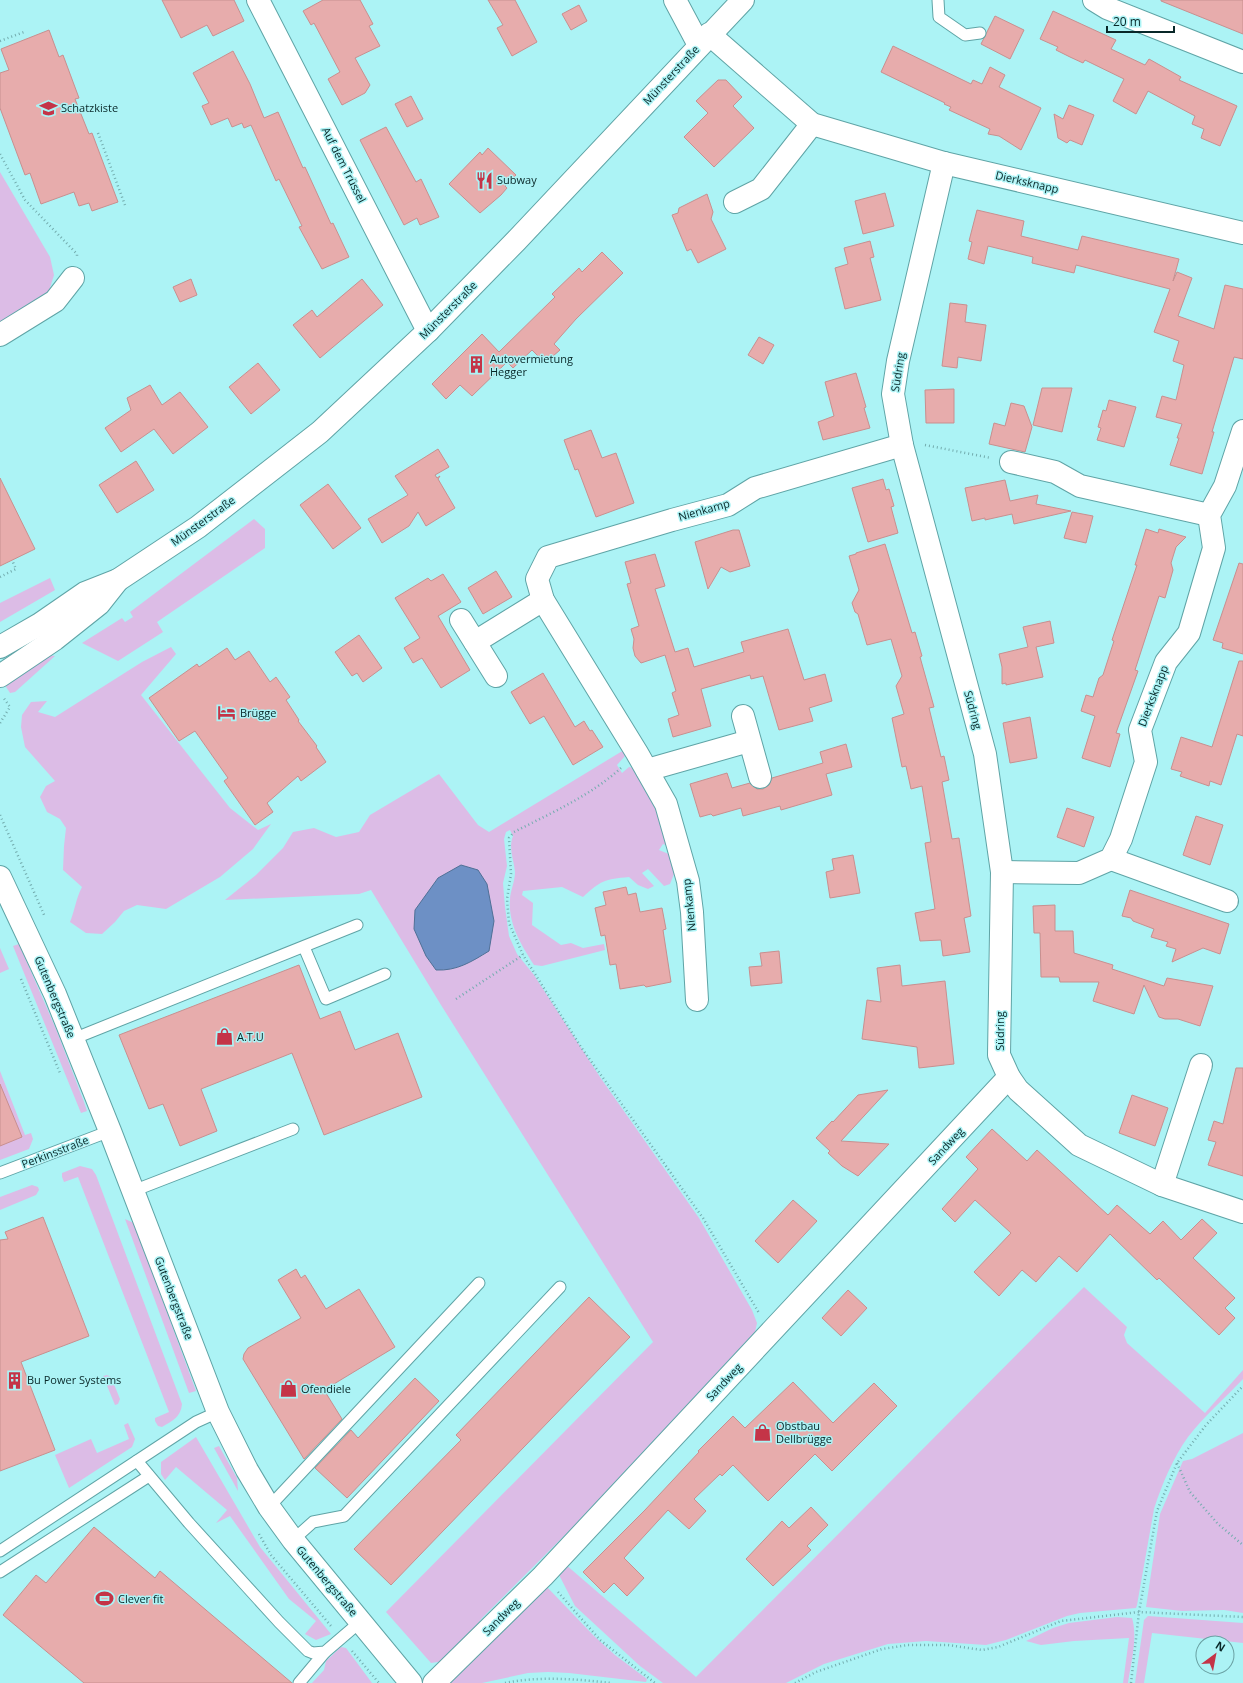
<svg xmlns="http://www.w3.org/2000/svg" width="1243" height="1683" font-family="'Open Sans',sans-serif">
<rect width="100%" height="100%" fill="#acf3f5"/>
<!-- green -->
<g fill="#dcbce6">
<polygon points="0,172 50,257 54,275 49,291 24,310 0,325"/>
<polygon points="254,519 265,529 265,548 157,622 163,632 118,661 82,643 122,618 125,622 133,617 130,612"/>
<polygon points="50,578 55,590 0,622 0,603"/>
<path d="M171 647 176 654 141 695 230 808 258 830 271 824 253 849 220 877 166 909 137 905 124 911 115 922 102 934 86 933 70 922C75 910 76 898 82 887L63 870 64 846 66 828 60 819 47 812 40 797 46 786 55 781 25 747 21 727 22 715 31 702 47 701 38 712 55 717 142 662Z"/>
<polygon points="44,654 55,656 15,692 10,693 3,682"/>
<path d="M624 750 625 756 617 765 622 773 629 767 634 768 662 817 670 847 663 844 659 850 671 855 674 874 670 884 664 886 648 869 642 873 654 886 648 889 638 885 629 877C605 879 600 881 583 897L562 887 523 891 522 895 533 903 532 925 561 945 571 943 583 948 604 944 605 950 542 966 534 965C522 946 508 924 510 900 510 891 515 882 515 872 514 860 508 848 513 836L510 830 506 832 504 839 507 866 503 883 505 907 509 936 517 954 534 975 600 1077 699 1218 752 1310 757 1323 755 1332 574 1526 482 1618 464 1643 444 1661 431 1663 386 1612 653 1342 441 1005 371 890 359 894 225 900 256 875 283 848 293 832 314 828 336 837 359 832 370 815 439 774 478 825 489 832Z"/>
<polygon points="19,944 56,1029 84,1102 87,1111 81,1113 13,946"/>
<polygon points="0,948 9,969 0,973"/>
<polygon points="0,1071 25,1135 31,1133 33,1139 29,1149 0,1160"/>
<path d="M80 1166 92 1169 96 1175 182 1404C181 1417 172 1421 162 1427L158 1426 155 1421V1418L169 1412 78 1177 64 1182 62 1177V1173Z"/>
<polygon points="32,1185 38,1187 39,1190 36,1195 0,1210 0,1197"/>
<polygon points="125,1219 134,1223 196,1391 189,1393"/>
<path d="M1084 1287 1127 1327 1124 1335 1127 1343 1205 1413 1243 1370V1379C1225 1398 1204 1416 1188 1437 1173 1458 1162 1484 1154 1509L1137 1605 1136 1608 1080 1613 1067 1616 1006 1640 986 1645 926 1641 888 1644 824 1664 786 1683H663L640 1666 575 1606 557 1571 565 1564 696 1677Z"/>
<polygon points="107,1375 111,1377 120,1399 118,1404 115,1405 103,1376"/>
<polygon points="128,1423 135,1439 132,1447 69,1488 55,1455 91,1439 97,1453 129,1439 124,1425"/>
<polygon points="1243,1433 1243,1613 1224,1610 1182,1611 1146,1607 1160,1514 1183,1461 1192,1459"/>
<polygon points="196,1437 260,1547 331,1634 316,1640 305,1634 316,1621 289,1599 230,1516 216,1523 227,1510 176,1467 165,1480 161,1474 161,1462"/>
<polygon points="219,1446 237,1478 238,1491 214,1448"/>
<polygon points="547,1587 594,1636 615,1655 647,1679 646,1682 569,1673 548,1672 528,1673 482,1683 447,1683"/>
<polygon points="1148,1616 1243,1623 1243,1643 1152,1633 1144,1683 1135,1683 1144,1620"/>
<path d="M1117 1617 1132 1618C1138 1638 1131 1663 1128 1683H1123L1129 1638 1074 1641 1041 1645 1026 1641 1053 1628 1069 1623Z"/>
<polygon points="341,1647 346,1648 372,1683 312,1683 324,1670 326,1661"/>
</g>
<!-- water -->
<path fill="#6d90c5" stroke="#4f7096" d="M461 865 478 870 487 884 494 921 489 951C471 962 457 971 436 970L426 956 414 929 415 910 438 878Z"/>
<!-- building -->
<g fill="#e7acac" stroke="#c88f8f">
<polygon points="162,0 234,0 244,21 213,36 207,25 181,38"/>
<polygon points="323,0 360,0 373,24 369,26 380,46 355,58 370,85 365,93 342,105 328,79 340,72 314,23 311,25 303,11"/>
<polygon points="488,0 515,0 537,42 512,56 497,28 503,25"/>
<polygon points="1161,0 1243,0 1243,34 1161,1"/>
<polygon points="579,5 587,21 571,30 562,14"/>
<polygon points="1053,11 1116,40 1111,49 1145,65 1149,59 1181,77 1179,80 1237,106 1220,146 1201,138 1204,129 1192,124 1195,116 1148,91 1136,114 1113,101 1124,79 1085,60 1083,63 1070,57 1056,50 1058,47 1040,39"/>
<polygon points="995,16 1024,30 1010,59 981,44"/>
<polygon points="49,30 59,57 63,55 79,98 75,99 89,134 92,133 118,202 92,211 89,203 79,206 74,192 41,204 30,173 25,175 0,108 0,73 9,70 1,49"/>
<polygon points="893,46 971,84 973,80 982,84 990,67 1005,75 999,87 1041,108 1021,150 999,136 988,134 990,129 949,110 951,107 944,104 945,103 881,72"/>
<polygon points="233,51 250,84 264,118 278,112 303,168 305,167 331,224 333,223 349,257 322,269 299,227 302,226 279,179 276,181 251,125 244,128 242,123 232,127 228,118 211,125 202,106 209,103 193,73"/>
<polygon points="718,80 726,80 742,97 733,106 754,128 714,167 684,137 708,113 696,101"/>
<polygon points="411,96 423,119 407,127 395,104"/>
<polygon points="1069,105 1094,115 1082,145 1070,140 1067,143 1058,138 1054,114 1063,119"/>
<polygon points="386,127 416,182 421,179 439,217 420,225 417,218 404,225 360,140"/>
<polygon points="488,148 516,175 505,186 507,188 501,195 480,213 449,184 480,152 482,155"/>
<polygon points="885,193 894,226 863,234 855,201"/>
<polygon points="707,194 713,212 711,219 726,249 698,263 691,249 687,251 672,215 678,213 679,208"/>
<polygon points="977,210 1024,221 1021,236 1078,250 1082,236 1179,259 1173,281 1177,272 1192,278 1178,316 1214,329 1225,285 1243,289 1243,359 1234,357 1212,432 1214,432 1202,474 1170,465 1179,438 1177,438 1182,424 1156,417 1162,396 1176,400 1184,365 1173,361 1179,341 1154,332 1170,289 1076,265 1074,273 1032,263 1033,257 988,246 984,264 968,259 972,242 969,241"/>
<polygon points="870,241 874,257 870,258 881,300 845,309 835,268 848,264 844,248"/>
<polygon points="602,252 623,273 576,319 554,344 560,350 545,363 532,350 513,368 507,362 472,396 460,385 446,399 432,384 482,334 499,352 555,297 552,294 579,268 582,272"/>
<polygon points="191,279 197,295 180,302 173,287"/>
<polygon points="362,279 383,305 320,358 293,325 312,310 317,317"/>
<polygon points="950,303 967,305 965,322 986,325 981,361 958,357 957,368 942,366"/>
<polygon points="759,337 774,345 763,364 748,355"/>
<polygon points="258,363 280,390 251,414 229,387"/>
<polygon points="856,373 866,407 864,408 870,428 823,440 818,422 834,416 825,382"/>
<polygon points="150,385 162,405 180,392 208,427 173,454 154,429 121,452 105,428 131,410 127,398"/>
<polygon points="1042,388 1072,388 1062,432 1033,425"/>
<polygon points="954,389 954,423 926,423 925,390"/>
<polygon points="1109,400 1136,407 1124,447 1097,440 1101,428 1098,427 1103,410 1106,411"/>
<polygon points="1011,403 1024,406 1032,427 1025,452 989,444 994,423 1005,426"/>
<polygon points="591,430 602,458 616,453 634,503 596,517 578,469 575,470 564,440"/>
<polygon points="438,449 449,467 435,475 437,478 440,476 438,479 455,508 426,526 418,512 409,526 382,543 368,519 408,495 395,476"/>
<polygon points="136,461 154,490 117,513 99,485"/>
<polygon points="0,478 35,549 0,566"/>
<polygon points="883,479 886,490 889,489 894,506 891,507 898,533 868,542 852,488"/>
<polygon points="1005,480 1010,501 1038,495 1036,504 1071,511 1014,524 1012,514 985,520 985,518 972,521 965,488"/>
<polygon points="328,484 361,528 333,549 300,505"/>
<polygon points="1072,512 1093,516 1086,543 1064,538"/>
<polygon points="1146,529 1158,533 1159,529 1186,537 1176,547 1171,563 1173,570 1165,598 1159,596 1135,670 1138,671 1116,733 1120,734 1110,767 1082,758 1095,716 1081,711 1086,695 1093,697 1099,678 1103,675 1114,641 1112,640 1137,565 1135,565"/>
<polygon points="733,530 739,530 750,566 730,572 721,567 708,589 695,542"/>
<polygon points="885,544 912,633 915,632 922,656 920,657 934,707 929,708 941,757 944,756 949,780 942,782 952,839 959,838 971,916 964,918 970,952 943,956 941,940 920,941 915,913 935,909 925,843 931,842 922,786 911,789 906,766 902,767 892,718 904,714 896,686 902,676 891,639 867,645 858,614 855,612 852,603 859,590 849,556 856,554 856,553"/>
<polygon points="655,554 665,586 655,589 675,652 688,648 694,667 744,652 741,642 788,629 804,680 825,674 832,701 809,708 813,721 779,730 763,676 751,679 750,675 701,689 711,726 673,737 668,719 679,715 672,693 676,691 665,655 641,663 635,656 633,648 634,639 631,629 639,626 627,584 631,583 625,562"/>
<polygon points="1239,563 1243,564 1243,654 1222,648 1223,643 1213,640"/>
<polygon points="496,571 512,597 483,614 468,588"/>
<polygon points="443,574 461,602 438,616 470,670 441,688 422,658 413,663 404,648 420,638 395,598 428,578 431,581"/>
<polygon points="1050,621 1054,643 1036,647 1043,677 1006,685 1006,683 1002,684 1002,667 999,654 1028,647 1023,627"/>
<polygon points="359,635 382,668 363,682 357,673 352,676 335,652"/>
<polygon points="227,648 235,660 249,651 270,682 276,677 290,697 286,700 299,720 298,721 317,746 316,747 326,762 301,781 298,776 267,803 273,812 255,825 224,781 228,778 195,731 179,741 149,698 197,664 199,667"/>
<polygon points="1239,661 1243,661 1243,736 1237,734 1221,785 1210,781 1209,786 1180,776 1182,772 1171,769 1181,737 1212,747"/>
<polygon points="543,673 575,727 584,721 590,731 592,730 603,747 573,765 544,716 530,724 511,692"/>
<polygon points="1030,717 1037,758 1010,763 1003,723"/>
<polygon points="846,744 852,767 826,774 832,795 781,810 780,806 743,816 741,808 713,816 711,814 700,817 690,784 727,773 732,788 750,783 757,789 763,789 769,785 772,778 823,763 820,752"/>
<polygon points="1067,808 1094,817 1084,847 1057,837"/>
<polygon points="1196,816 1223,825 1210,865 1183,855"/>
<polygon points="853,855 860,893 830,898 826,872 834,870 832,859"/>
<polygon points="626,887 628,895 636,893 640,912 662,908 666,929 663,930 671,982 646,987 644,985 620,989 616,964 610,965 605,935 601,936 595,908 606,905 603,892"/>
<polygon points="1130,890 1229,924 1220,954 1203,948 1172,962 1176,949 1166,946 1168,942 1151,937 1154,929 1133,921 1131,918 1122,916"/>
<polygon points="1055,905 1055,931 1073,931 1074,953 1113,965 1112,969 1164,986 1167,978 1213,986 1200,1026 1178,1019 1165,1019 1159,1017 1144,985 1134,1014 1093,1001 1099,982 1060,982 1059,977 1041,977 1040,933 1034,933 1033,906"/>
<polygon points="779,951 782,983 751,986 749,967 762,966 760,953"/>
<polygon points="299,965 320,1019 340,1011 355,1050 398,1033 422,1097 324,1135 292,1053 201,1089 217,1131 180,1146 163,1104 149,1109 119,1035"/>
<polygon points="900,965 902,986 945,981 954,1064 919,1068 917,1047 862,1039 867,1000 881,1002 877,968"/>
<polygon points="1236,1068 1243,1068 1243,1176 1208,1165 1216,1142 1208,1140 1214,1121 1223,1124"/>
<polygon points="0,1084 22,1137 0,1146"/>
<polygon points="888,1090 841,1141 889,1144 858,1176 842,1166 828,1153 830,1151 816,1138 832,1121 833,1122 858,1095"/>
<polygon points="1132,1095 1168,1108 1155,1146 1119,1133"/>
<polygon points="992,1129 1027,1161 1037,1150 1108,1215 1117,1205 1150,1234 1163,1221 1181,1240 1202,1219 1217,1233 1193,1258 1235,1298 1225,1308 1235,1318 1219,1335 1159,1278 1157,1280 1110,1234 1077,1272 1059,1256 1036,1282 1022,1270 999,1296 974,1272 1011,1233 975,1200 955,1222 942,1209 978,1169 966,1157"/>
<polygon points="793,1200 817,1221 778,1263 755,1241"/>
<polygon points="43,1217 89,1336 21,1362 55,1450 0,1471 0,1240 8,1239 5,1232"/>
<polygon points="296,1269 301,1278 305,1275 326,1309 359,1289 395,1347 324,1390 342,1419 304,1459 243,1359 244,1354 248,1348 301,1318 278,1280"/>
<polygon points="848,1290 867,1308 841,1336 822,1318"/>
<polygon points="589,1297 630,1337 391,1585 354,1549 461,1440 456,1435"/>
<polygon points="415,1378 439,1401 347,1498 315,1468 351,1430 358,1438"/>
<polygon points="793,1382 833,1423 874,1383 897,1406 832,1471 815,1454 768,1501 733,1465 722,1476 720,1474 694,1499 706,1511 689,1529 668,1510 624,1558 644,1578 627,1596 614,1583 604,1593 583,1572 645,1510 699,1452 698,1451 733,1416 745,1428"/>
<polygon points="811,1507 828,1525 807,1546 811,1550 773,1586 746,1559 782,1521 789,1528"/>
<polygon points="94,1527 155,1578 160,1571 292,1683 84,1683 3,1615 36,1575 46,1583"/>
</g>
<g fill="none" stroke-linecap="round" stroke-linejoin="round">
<defs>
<g id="lane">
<polyline points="938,0 939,17 965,35 980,33"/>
<polyline points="304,947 326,999 385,974"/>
<polyline points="73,1039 357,925"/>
<polyline points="0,1173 110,1131"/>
<polyline points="133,1191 293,1129"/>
<polyline points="137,1461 189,1523 279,1622 308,1651 313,1653 325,1652 360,1622"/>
<polyline points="269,1507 479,1283"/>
<polyline points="293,1540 313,1522 344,1516 560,1287"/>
<polyline points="0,1551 196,1422 218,1412"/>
<polyline points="0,1572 149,1476"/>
<polyline points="299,1683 325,1652"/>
</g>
<g id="street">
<polyline points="258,0 428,331"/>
<polyline points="675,0 699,45"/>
<polyline points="1094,0 1107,8 1243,62"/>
<polyline points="709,34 812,124 944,163 1243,233"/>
<polyline points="944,163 898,361 893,394 902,445 985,754 1002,872 999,1055 1009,1077 1018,1090 1079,1145 1162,1185 1243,1212"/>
<polyline points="735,202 761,189 812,124"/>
<polyline points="0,335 55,301 73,278"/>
<polyline points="1011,462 1055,472 1080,486 1209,515"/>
<polyline points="461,620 496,676"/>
<polyline points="475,642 543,600"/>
<polyline points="743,716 760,777"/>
<polyline points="647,770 749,741"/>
<polyline points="1111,859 1227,901"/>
<polyline points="1002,872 1079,873 1111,859 1121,839 1146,762 1140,730 1166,662 1189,633 1214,548 1209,515 1225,486 1243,431"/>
<polyline points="0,877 55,994 110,1131 218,1412 247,1470 269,1507 293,1540 411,1683"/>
<polyline points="697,1000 692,912 688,881 666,804 637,753 543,600 537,579 548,557 672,520 728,505 755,488 902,445"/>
<polyline points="1162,1185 1201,1065"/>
<polyline points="434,1683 543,1576 1009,1077"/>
</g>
<g id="secondary">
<polyline points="0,647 40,624 85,593 118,580 198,527 320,432 428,331 516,241 743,0"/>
<polyline points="0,676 55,639 99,604 118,580"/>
</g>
</defs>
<!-- lane casing -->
<use href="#lane" stroke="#5fa4a6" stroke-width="13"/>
<!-- street casing -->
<use href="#street" stroke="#5fa4a6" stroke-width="24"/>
<!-- secondary casing -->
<use href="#secondary" stroke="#5fa4a6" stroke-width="24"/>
<!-- path -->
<g stroke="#73acae" stroke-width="2.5" stroke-dasharray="1 3" stroke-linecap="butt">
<polyline points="0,41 24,32"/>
<polyline points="98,133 125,205"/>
<polyline points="0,154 25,200 77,254 77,256"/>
<polyline points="925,445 991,458"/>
<polyline points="0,577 16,569 12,560"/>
<polyline points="0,723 10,707 3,697"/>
<path d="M621 768C590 796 551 813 514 832L509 838 511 874 507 899 509 923 523 955 581 1047 703 1218 759 1313"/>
<polyline points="0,815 45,917"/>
<polyline points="21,979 60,1073"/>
<polyline points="456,999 523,955"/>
<polyline points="1177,1463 1190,1492 1218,1524 1243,1545"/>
<polyline points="259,1534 271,1555 331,1626"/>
<polyline points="558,1592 600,1640 655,1683"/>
<polyline points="352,1651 379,1683"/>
<path d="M505 1683C539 1676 576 1679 611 1683"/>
<polyline points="795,1683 816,1672 882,1649 908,1645 948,1645 982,1650 998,1647 1061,1621 1139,1612 1243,1617"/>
<polyline points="1131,1683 1139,1612 1157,1511 1177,1463 1206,1425 1243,1386"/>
</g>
<!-- lane -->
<use href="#lane" stroke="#fff" stroke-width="11"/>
<!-- street -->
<use href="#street" stroke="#fff" stroke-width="22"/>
<!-- secondary -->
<use href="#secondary" stroke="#fff" stroke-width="22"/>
</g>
<!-- icons -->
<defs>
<symbol id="school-bare" viewBox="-9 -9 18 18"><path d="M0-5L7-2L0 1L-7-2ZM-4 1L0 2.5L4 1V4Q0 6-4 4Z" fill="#c43447" stroke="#acf3f5" stroke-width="2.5" paint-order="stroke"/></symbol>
<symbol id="restaurant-bare" viewBox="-9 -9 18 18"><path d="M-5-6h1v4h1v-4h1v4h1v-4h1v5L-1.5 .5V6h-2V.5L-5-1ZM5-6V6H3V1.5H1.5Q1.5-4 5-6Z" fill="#c43447" stroke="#acf3f5" stroke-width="2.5" paint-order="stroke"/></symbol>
<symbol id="building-bare" viewBox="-9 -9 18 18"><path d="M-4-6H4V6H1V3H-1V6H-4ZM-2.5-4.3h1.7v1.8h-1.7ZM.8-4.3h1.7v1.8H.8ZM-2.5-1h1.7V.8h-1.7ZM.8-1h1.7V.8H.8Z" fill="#c43447" stroke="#acf3f5" stroke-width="2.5" paint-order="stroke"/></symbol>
<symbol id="hotel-bare" viewBox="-9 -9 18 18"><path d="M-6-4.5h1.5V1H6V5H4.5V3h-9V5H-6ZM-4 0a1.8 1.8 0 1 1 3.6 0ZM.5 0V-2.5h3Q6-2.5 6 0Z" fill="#c43447" stroke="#acf3f5" stroke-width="2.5" paint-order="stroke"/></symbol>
<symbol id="shop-bare" viewBox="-9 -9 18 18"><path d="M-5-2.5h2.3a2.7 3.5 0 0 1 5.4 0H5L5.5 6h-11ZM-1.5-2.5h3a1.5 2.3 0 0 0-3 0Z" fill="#c43447" stroke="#acf3f5" stroke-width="2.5" paint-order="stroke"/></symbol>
<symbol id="stadium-bare" viewBox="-9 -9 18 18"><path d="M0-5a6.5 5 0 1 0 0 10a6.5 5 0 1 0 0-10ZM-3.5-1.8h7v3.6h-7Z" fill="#c43447" stroke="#acf3f5" stroke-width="2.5" paint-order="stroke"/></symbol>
</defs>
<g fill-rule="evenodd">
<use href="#school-bare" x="36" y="96" width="25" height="25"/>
<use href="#restaurant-bare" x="472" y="168" width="25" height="25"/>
<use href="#building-bare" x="464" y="352" width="25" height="25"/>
<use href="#hotel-bare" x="214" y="700" width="25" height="25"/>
<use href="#shop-bare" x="212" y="1024" width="25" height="25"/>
<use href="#building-bare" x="2" y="1368" width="25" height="25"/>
<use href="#shop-bare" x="276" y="1376" width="25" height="25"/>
<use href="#shop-bare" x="750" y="1420" width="25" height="25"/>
<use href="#stadium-bare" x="92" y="1586" width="25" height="25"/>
</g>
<g text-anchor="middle" stroke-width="3" stroke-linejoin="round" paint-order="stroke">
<!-- street labels -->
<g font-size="11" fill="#082728" stroke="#acf3f5">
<text transform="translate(671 75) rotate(-47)" y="4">Münsterstraße</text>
<text transform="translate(344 165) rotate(63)" y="4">Auf dem Trüssel</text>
<text transform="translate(1027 182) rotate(13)" y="4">Dierksknapp</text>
<text transform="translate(448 310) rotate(-45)" y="4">Münsterstraße</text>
<text transform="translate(898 372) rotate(-81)" y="4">Südring</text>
<text transform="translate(704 510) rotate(-16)" y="4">Nienkamp</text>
<text transform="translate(203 521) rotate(-36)" y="4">Münsterstraße</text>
<text transform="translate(1153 696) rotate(-69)" y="4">Dierksknapp</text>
<text transform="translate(973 710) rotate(75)" y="4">Südring</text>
<text transform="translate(689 905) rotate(-96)" y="4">Nienkamp</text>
<text transform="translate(55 997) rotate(67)" y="4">Gutenbergstraße</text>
<text transform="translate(1000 1031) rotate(-90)" y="4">Südring</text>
<text transform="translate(946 1146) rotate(-47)" y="4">Sandweg</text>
<text transform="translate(55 1152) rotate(-21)" y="4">Perkinsstraße</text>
<text transform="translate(174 1298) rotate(69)" y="4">Gutenbergstraße</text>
<text transform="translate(724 1382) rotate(-47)" y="4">Sandweg</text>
<text transform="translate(327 1581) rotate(50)" y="4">Gutenbergstraße</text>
<text transform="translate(501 1617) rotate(-45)" y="4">Sandweg</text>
</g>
<!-- poi labels -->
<g font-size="11" fill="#082728" stroke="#acf3f5" text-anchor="start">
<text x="61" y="112">Schatzkiste</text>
<text x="497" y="184">Subway</text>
<text x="490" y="363">Autovermietung<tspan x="490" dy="13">Hegger</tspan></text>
<text x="240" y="717">Brügge</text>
<text x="237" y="1041">A.T.U</text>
<text x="27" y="1384">Bu Power Systems</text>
<text x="301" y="1393">Ofendiele</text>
<text x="776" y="1430">Obstbau<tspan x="776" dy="13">Dellbrügge</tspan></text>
<text x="118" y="1603">Clever fit</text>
</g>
</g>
<!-- north arrow -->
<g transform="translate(1215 1655) rotate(32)"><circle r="19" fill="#acf3f5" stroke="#6aa1a3"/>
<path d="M0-3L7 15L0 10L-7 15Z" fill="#c43447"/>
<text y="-6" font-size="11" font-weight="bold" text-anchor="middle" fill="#082728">N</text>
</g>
<!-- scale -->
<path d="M1107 26v6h67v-6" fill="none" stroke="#082728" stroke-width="2"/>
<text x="1113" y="26" font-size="12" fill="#082728" stroke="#acf3f5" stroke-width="3" paint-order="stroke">20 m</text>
</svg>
